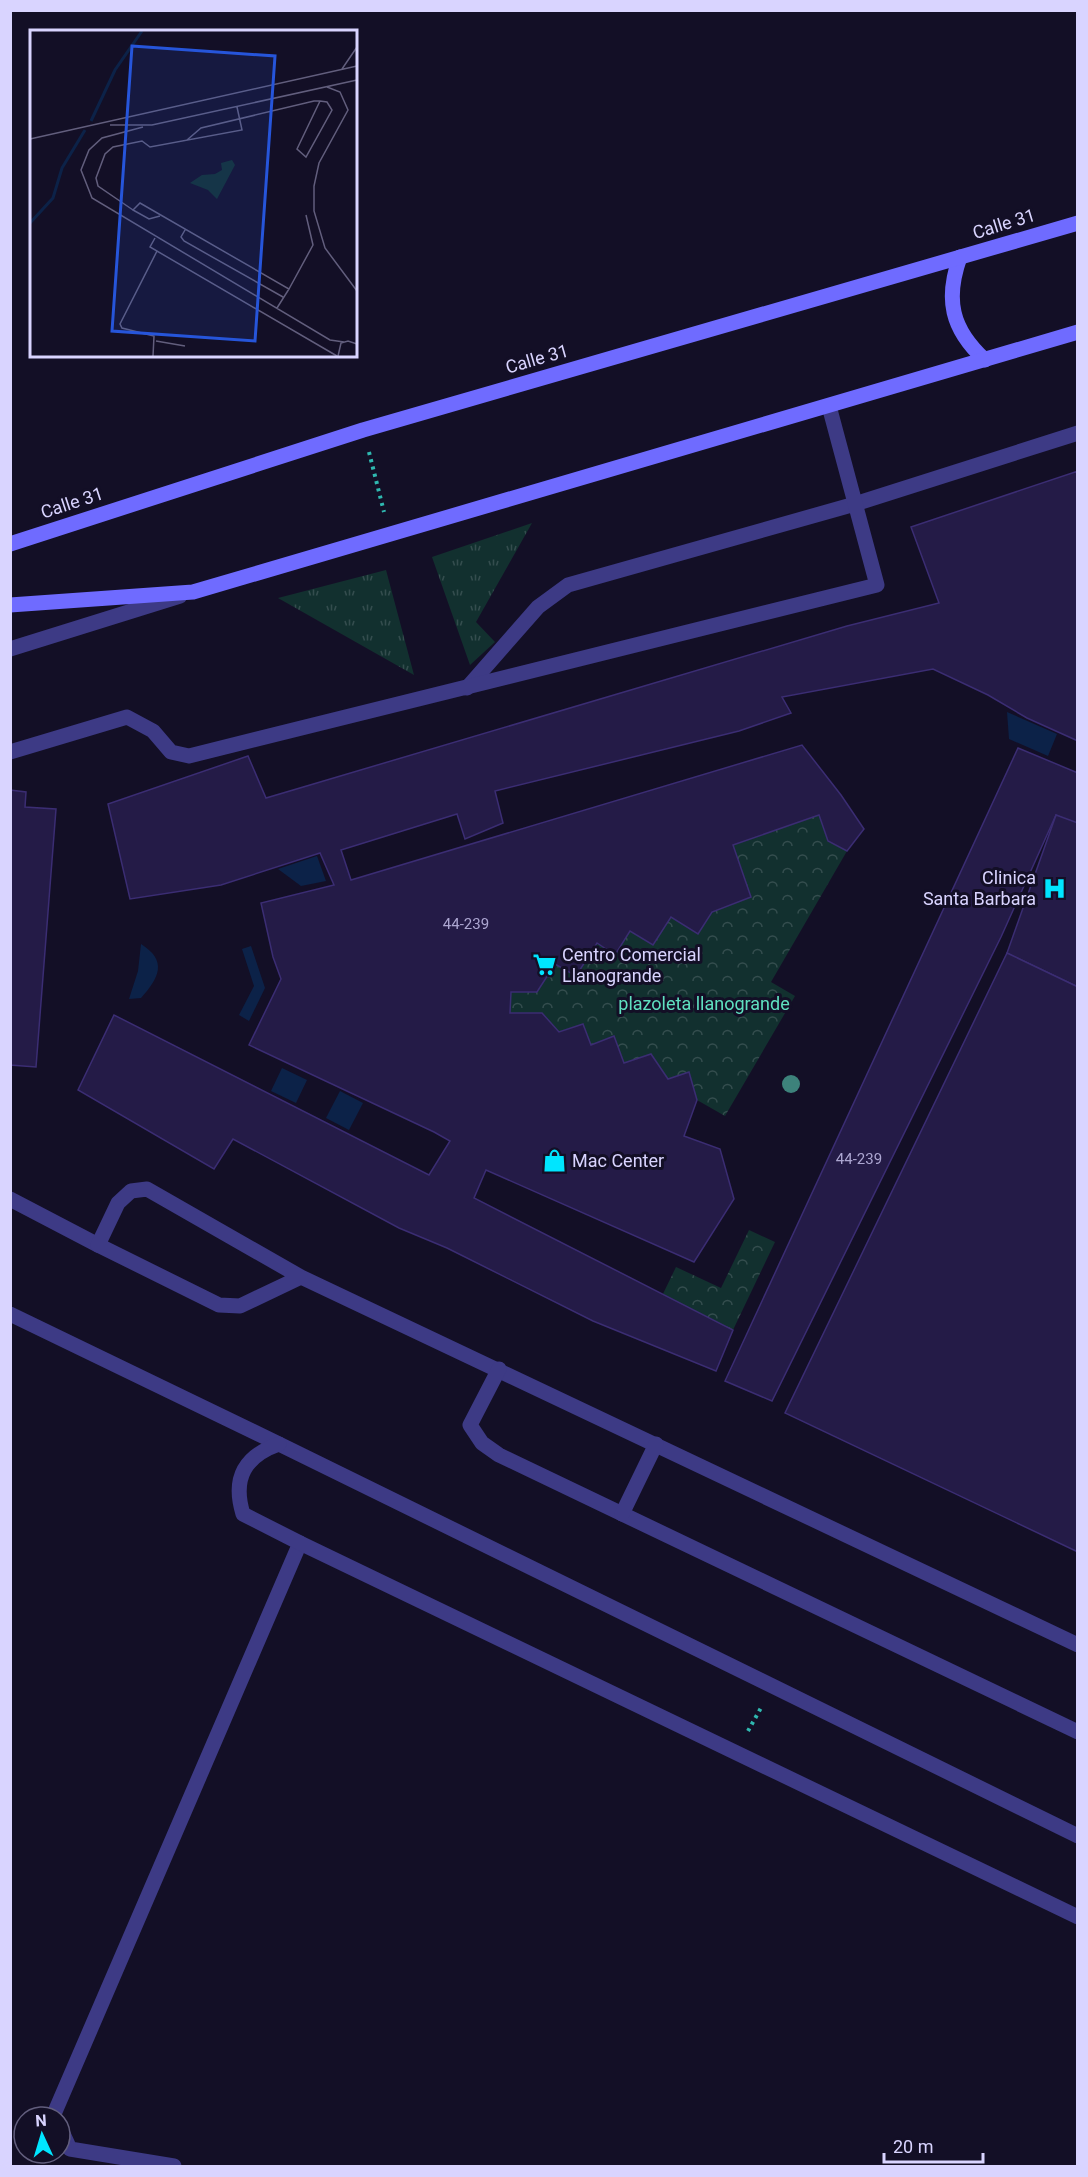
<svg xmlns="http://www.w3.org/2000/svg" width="1088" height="2177" font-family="Roboto,sans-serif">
<defs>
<pattern id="grass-tufts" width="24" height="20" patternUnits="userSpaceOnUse" patternTransform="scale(1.5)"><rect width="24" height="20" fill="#12302f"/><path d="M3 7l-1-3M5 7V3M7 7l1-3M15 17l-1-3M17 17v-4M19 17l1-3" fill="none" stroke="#344d4e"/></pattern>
<pattern id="park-crowns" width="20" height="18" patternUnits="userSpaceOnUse" patternTransform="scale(1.5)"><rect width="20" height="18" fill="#12302f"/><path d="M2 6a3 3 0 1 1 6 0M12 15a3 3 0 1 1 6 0" fill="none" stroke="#344d4e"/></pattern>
</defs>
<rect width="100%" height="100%" fill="#130f26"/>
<!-- grass -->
<g fill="url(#grass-tufts)">
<polygon points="532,523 476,622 495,642 470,665 432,557"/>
<polygon points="386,570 414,675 278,598"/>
</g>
<!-- park -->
<g fill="url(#park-crowns)">
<polygon points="819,815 828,841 847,851 771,982 795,996 725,1116 697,1100 689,1073 668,1079 651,1054 624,1063 614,1036 591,1045 583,1024 559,1032 542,1013 510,1013 511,992 537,992 555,964 576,976 597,943 615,955 630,931 653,945 671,917 698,934 712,912 751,897 733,845"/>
<polygon points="749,1230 775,1242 733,1330 662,1296 676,1267 721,1288"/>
</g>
<!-- water -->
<g fill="#0c2248">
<polygon points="1007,712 1057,734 1048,756 1009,739"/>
<polygon points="317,856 326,881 301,886 278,869"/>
<path d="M141 944C168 961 159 978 141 998L129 999 138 971Z"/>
<polygon points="251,946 265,988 249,1021 239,1015 254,986 242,949"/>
<polygon points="282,1068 307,1080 296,1103 271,1091"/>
<polygon points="340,1091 363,1103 349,1130 326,1118"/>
</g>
<!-- building -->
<g fill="#241b47" stroke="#3b2d73" stroke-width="1.5">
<polygon points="1078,471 1078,741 1027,718 988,695 933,669 782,697 791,713 739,731 495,791 503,823 465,839 457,814 341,850 351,880 802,745 841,795 864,829 847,851 828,841 819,815 733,845 751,897 712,912 698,934 671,917 653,945 630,931 615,955 597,943 576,976 555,964 537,992 511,992 510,1013 542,1013 559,1032 583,1024 591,1045 614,1036 624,1063 651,1054 668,1079 689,1072 697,1100 684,1136 720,1149 734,1199 694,1262 486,1170 474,1198 733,1330 716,1371 593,1321 447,1248 399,1228 233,1139 214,1169 78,1090 114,1015 429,1175 450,1141 434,1132 249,1045 281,979 273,957 261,903 334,885 320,853 221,885 130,899 108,804 248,756 266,798 847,626 939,603 911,527"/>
<polygon points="1018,748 1078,773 1078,825 1056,815 1001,937 772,1401 725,1381"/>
<polygon points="10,790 26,792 25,807 56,809 36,1067 10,1065"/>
<polygon points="1056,815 1078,823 1078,987 1007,953"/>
<polygon points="1007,953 1078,987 1078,1552 785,1413"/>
</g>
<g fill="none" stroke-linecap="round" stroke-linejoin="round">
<!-- path -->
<g stroke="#2fb8b0" stroke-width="4" stroke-dasharray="3 4.5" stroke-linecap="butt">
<polyline points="369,452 384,512"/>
<polyline points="748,1731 762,1706"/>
</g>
<!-- service -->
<g stroke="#3d3a85" stroke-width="15">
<polyline points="467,688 538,607 568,585 855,504 1078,433"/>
<polyline points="10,752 127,717 153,731 171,752 189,756 877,585 829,406"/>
<polyline points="10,1199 98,1245"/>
<polyline points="301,1277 240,1306 219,1305 98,1245 118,1203 131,1191 147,1189 301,1277 1078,1645"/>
<polyline points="499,1369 470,1425 482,1443 499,1455 1078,1732"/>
<polyline points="622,1514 656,1444"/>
<polyline points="55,2117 54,2114 300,1543"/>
<polyline points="60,2127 70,2149 174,2166"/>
</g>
<!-- tertiary -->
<g stroke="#3d3a85" stroke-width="15">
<polyline points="10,649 180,596"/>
<polyline points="10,1314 279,1444 1078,1836"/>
<path d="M279 1444C245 1456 232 1478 243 1514L300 1543 1078 1917"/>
</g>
<!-- secondary -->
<g stroke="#6f6bff" stroke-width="15">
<path d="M960 257C945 299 951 329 985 360"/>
<polyline points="10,544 363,430 1078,223"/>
<polyline points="10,605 193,592 1078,332"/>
</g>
</g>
<!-- trees -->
<circle fill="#3d827b" cx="791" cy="1084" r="9"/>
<!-- icons -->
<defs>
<symbol id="hospital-bare" viewBox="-9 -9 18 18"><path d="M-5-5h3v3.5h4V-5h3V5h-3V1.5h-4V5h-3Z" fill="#00e5ff" stroke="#130f26" stroke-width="2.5" paint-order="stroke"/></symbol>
<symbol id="supermarket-bare" viewBox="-9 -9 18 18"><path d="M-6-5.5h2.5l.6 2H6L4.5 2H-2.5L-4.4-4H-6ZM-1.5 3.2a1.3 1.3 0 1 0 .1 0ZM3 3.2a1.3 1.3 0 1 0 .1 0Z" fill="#00e5ff" stroke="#130f26" stroke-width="2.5" paint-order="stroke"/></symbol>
<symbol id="shop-bare" viewBox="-9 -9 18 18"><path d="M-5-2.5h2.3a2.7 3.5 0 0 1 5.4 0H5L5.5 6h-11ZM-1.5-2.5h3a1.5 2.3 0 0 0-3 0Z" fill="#00e5ff" stroke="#130f26" stroke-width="2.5" paint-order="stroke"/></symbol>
</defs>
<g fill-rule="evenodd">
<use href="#hospital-bare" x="1038" y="872" width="33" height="33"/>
<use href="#supermarket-bare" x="528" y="948" width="33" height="33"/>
<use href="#shop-bare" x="538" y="1144" width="33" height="33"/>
</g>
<g text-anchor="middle" stroke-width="6" stroke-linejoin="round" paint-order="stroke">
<!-- number labels -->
<g font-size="15" fill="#aca6d1">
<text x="466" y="929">44-239</text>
<text x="859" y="1164">44-239</text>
</g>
<!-- street labels -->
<g font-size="18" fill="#d9d4ff" stroke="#130f26">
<text transform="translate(1004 224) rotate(-17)" y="6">Calle 31</text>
<text transform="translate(537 359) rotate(-16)" y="6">Calle 31</text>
<text transform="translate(72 503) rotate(-18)" y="6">Calle 31</text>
</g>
<!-- poi labels -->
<g font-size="18" fill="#d9d4ff" stroke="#130f26" text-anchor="start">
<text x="1036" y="884" text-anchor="end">Clinica<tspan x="1036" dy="21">Santa Barbara</tspan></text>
<text x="562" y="961">Centro Comercial<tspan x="562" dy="21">Llanogrande</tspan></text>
<text x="572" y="1167">Mac Center</text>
</g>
<!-- park labels -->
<g font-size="18" fill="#5fe0c0" stroke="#130f26">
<text x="704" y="1010">plazoleta llanogrande</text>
</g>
</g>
<!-- overview -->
<g transform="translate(30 30)">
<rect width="327" height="327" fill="#130f26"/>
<path d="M202 130 205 135 187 169 178 160 160 153 172 145 185 144 192 140 191 133Z" fill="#12302f"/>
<path fill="none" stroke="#0c2248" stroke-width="3" d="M61 91 85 40 112 1M0 193 23 168 32 138 55 100"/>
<path fill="none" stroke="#625e7d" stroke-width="1.5" d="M312 39 327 17M297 57 310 62 318 80 289 133 284 156V181L295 218 327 261M80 95H122L327 50M113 97 72 108 59 120 51 140 62 168 300 310 314 312M0 109 327 36M157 110 171 98 284 71H290L297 72 302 80 276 127 267 119 290 71M103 180 68 156 66 148 75 124 83 117 112 111 120 117 212 100 207 77M130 186 119 189 103 180 110 173 259 259 247 278M155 200 151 207 154 211 253 267M125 208 120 217 307 326M259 259 283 215 276 185M126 311 155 316M123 326 124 306 92 298 90 294 127 221M308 326 311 313 318 311 327 314"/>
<path fill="#2655da" fill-opacity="0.15" stroke="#2655da" stroke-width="3" d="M102 16 245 26 225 311 82 301Z"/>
<rect width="327" height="327" fill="none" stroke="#d9d4ff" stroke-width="3"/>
</g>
<!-- border -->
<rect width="1088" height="2177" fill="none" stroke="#d9d4ff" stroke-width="24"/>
<!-- north arrow -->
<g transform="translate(42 2135) rotate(356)"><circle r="28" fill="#130f26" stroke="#625e7d" stroke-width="1.5"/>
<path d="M0-4.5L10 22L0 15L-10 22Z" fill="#00e5ff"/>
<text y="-9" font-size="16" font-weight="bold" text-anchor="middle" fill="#d9d4ff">N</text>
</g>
<!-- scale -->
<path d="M884 2153v9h99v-9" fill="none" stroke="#d9d4ff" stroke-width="3"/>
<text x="893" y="2153" font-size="18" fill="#d9d4ff" stroke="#130f26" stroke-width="4.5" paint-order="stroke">20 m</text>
</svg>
